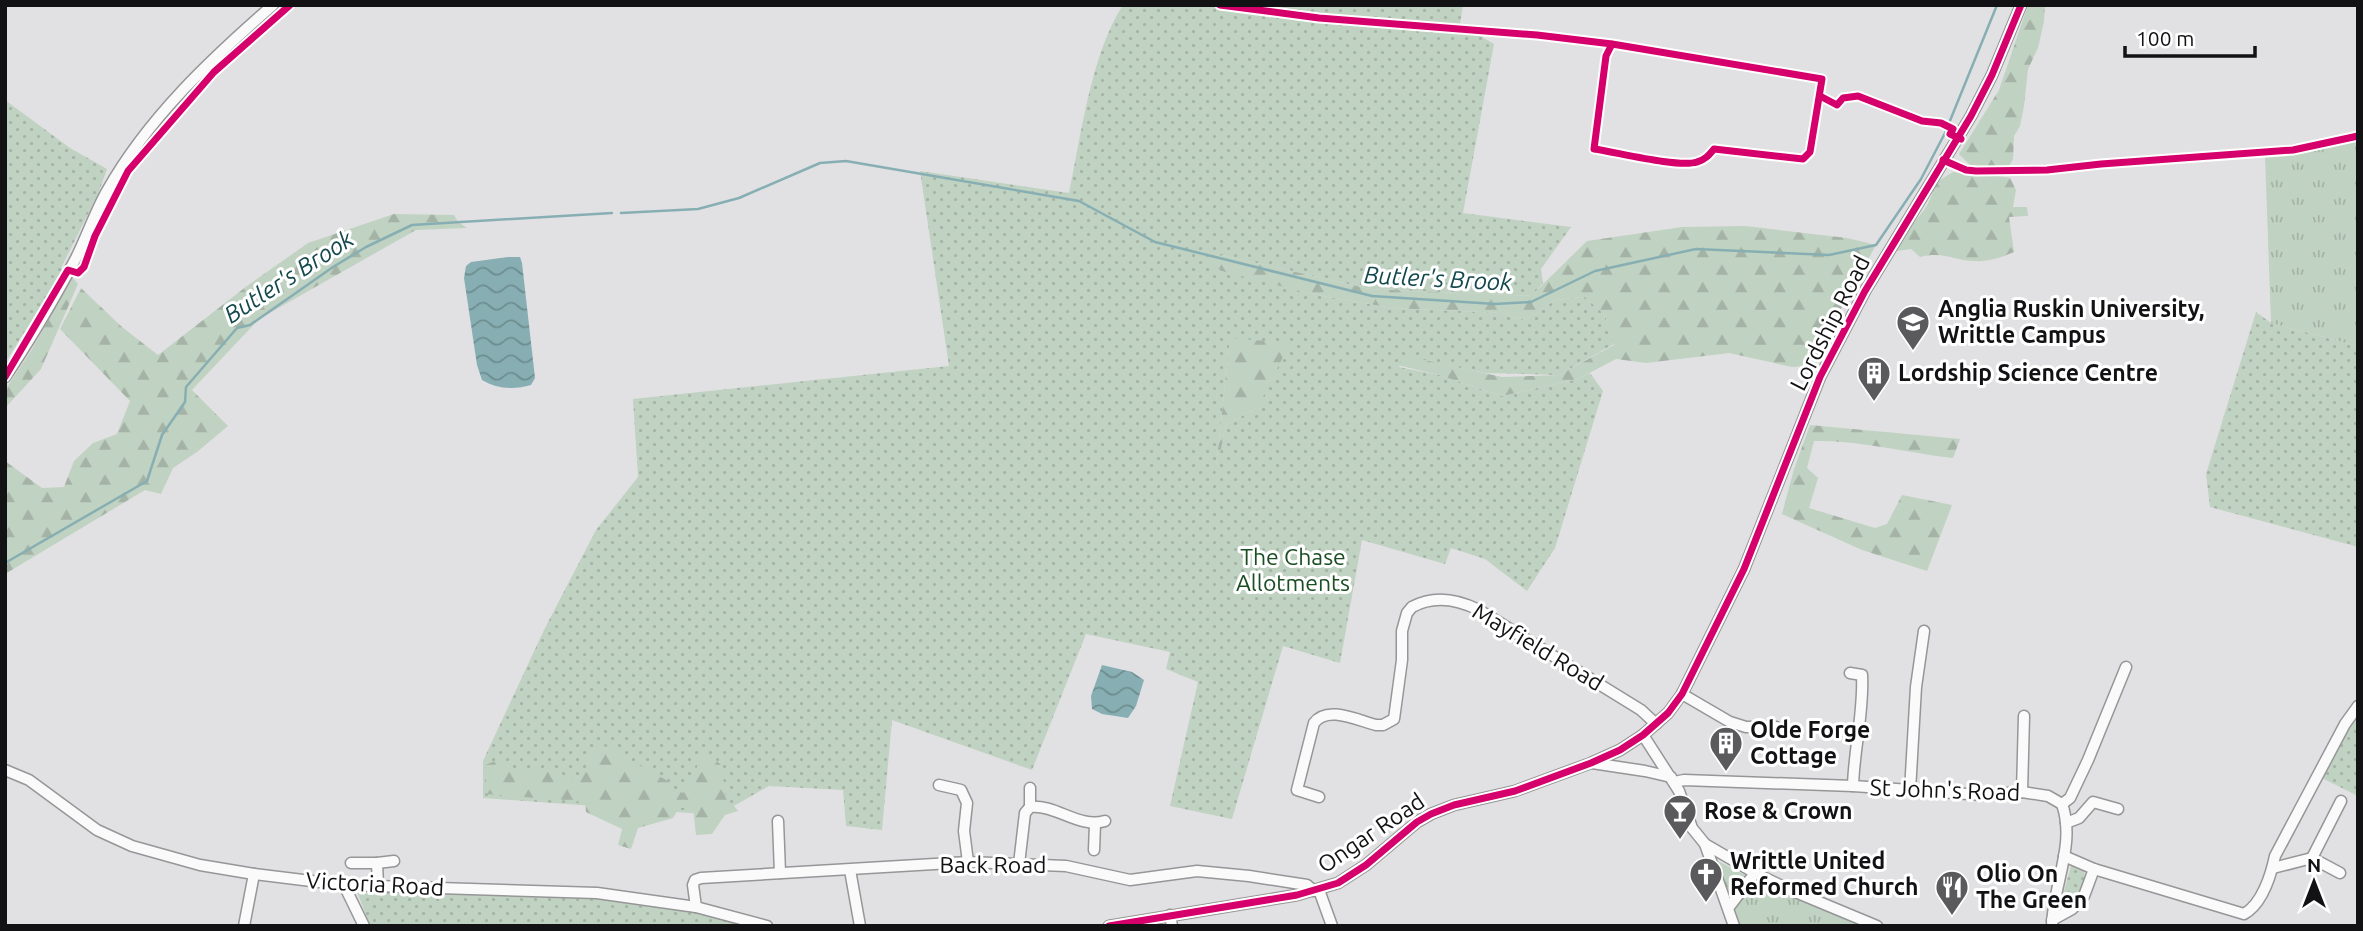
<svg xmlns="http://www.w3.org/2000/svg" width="2363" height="931" font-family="Ubuntu,sans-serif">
<defs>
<pattern id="grass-dots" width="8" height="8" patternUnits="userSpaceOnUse" patternTransform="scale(1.75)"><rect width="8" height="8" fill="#c0d2c1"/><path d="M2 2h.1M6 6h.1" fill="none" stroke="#a4b3a5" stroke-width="1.8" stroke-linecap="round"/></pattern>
<pattern id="forest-firs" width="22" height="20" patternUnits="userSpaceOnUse" patternTransform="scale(1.75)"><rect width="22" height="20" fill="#c0d2c1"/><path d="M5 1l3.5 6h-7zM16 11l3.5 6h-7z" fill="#a4b3a5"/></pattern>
<pattern id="park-tufts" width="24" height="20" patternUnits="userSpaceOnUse" patternTransform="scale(1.75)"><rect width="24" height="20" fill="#c0d2c1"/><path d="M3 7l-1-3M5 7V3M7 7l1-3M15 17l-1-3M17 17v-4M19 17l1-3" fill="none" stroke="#a4b3a5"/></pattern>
<pattern id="water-waves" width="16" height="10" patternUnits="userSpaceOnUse" patternTransform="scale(1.75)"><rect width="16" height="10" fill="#87afb3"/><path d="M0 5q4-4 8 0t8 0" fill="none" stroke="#6d8d90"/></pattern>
</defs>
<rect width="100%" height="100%" fill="#e1e1e3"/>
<!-- grass -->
<g fill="url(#grass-dots)" fill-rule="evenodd">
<path d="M1123 5H1463L1460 24 1494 44 1463 213 1571 227 1541 269 1543 283 1532 296 1370 289 1222 255 1274 284 1312 294 1392 308 1502 313 1525 320 1555 300 1585 297 1605 315 1614 344 1559 375 1485 373 1406 357 1399 367 1439 375 1502 396 1578 379 1590 373 1603 391 1555 548 1527 591 1485 559 1451 548 1445 564 1362 540 1340 663 1283 646 1232 819 1170 806 1198 682 1166 669 1170 652 1086 634 1032 770 892 720 882 830 846 826 843 790 769 786 718 815 483 798V761L544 630 596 530 638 477 633 399 949 366 920 171 1069 193C1081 136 1091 54 1123 5ZM1230 339 1258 407 1226 425 1216 468Z"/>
<polygon points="5,100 70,148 107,169 98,194 61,268 63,271 5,363"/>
<polygon points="2256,312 2271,323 2358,346 2358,547 2210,507 2206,474"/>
<polygon points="2358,714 2358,796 2318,776"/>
<path d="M2071 866H2081C2092 880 2077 897 2067 907L2064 906 2063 895Z"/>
<polygon points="344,885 642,898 767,926 370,926 358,894"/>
</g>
<!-- forest -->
<g fill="url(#forest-firs)">
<polygon points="2028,5 2045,5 2044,21 2038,48 2028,69 2024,106 2020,126 2014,136 2013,159 2008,168 1970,165 1959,154 1999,90"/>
<path d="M1953 172C1972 175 1991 174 2010 178L2016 190 2013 207H2027L2028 216 2009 217 2014 252C2002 257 1989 262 1975 261 1953 261 1945 251 1920 257L1911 249 1897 251C1902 242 1906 229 1914 222 1926 209 1931 201 1935 183Z"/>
<polygon points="394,214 454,215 458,222 467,228 416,230 259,319 192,390 228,426 197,452 173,468 161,494 145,490 5,574 5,461 42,488 64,487 74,461 93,443 117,434 130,401 60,329 81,288 122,327 158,355 247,286 308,243"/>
<polygon points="1745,226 1847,238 1876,245 1837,316 1816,365 1792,367 1729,353 1646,363 1616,359 1578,379 1502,396 1439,375 1397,365 1406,356 1502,377 1559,375 1614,345 1605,315 1585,297 1555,300 1525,320 1502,313 1392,308 1312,294 1225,272 1206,263 1222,255 1370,289 1531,296 1587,241 1682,227"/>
<polygon points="73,278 78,284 41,369 5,408 5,390 31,351 53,312 67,279"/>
<polygon points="1230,338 1290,343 1258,407 1226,425 1215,477"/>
<path d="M1810 425 1960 439 1953 458C1907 453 1861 440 1814 441L1807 468 1818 478 1809 508 1875 528 1887 524 1902 495 1952 505 1927 571 1862 550 1782 514 1794 469Z"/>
<path d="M604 746 666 780 673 788 683 793 695 778 699 755H710L721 765 727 802 732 803 738 811 725 815 712 834 696 835 693 808H679L673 818 638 828 631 849 618 845 622 829 586 812 585 802 487 794 485 765 495 761C512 769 535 775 554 770L576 782 581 780 592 753Z"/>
</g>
<!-- park -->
<g fill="url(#park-tufts)">
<polygon points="2358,138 2358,346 2271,323 2265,155"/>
<polygon points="1714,859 1780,893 1865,926 1739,926"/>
</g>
<!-- water -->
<g fill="url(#water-waves)">
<path d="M508 257H520L522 263 535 378 531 385C514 390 497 389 482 380L477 365 464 278 466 266 471 262Z"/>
<polygon points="1102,665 1132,672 1144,680 1136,706 1128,718 1102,714 1092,709 1091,696"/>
</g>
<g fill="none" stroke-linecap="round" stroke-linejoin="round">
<!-- stream -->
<g stroke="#87afb3" stroke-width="2.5">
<polyline points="621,213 698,209 739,198 820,163 846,161 1079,201 1155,242 1372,296 1495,304 1531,302 1595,271 1696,249 1829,255 1876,245 1921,179 1945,133 1997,5"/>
<polyline points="5,563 147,481 162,435 185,402 186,387 237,328 250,325 333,267 366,247 412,225 612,213"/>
</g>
<defs>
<g id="minor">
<path d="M5 377C31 339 54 299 76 258 87 236 95 212 107 191 148 118 211 59 273 5"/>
<path d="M1850 673 1862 675C1864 712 1854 749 1853 786"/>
<polyline points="1682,694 1730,722 1746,727 1776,727"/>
<polyline points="1643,735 1679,791 1692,828 1705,844 1755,873 1788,889 1877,926"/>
<polyline points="1592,763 1645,771 1671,777"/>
<polyline points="5,770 29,780 97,830 132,846 200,865 254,874 344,885 597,893 696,907 767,926"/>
<polyline points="1674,782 1684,780 1853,786 1982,795 2022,792 2048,796 2062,804"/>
<polyline points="939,785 961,790 967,803 964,831 968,862"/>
<polyline points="1910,791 1916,687 1924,631"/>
<polyline points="2022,792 2024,716"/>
<path d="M1319 797 1297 790 1314 723C1327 705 1357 720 1376 725H1383L1394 719 1402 660V631L1407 613 1412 607C1434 595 1457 599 1479 610L1641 710 1656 724"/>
<polyline points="2062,804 2070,798 2088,760 2126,667"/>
<polyline points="1030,807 1030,788"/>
<polyline points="778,821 780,873"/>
<polyline points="2066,823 2079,818 2093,802 2118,809"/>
<polyline points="1705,844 1734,926"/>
<polyline points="1094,850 1095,824"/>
<path d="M2064 856 2094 869 2244 914C2262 904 2271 875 2275 856L2345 724 2358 706"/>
<polyline points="2312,858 2341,801"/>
<polyline points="351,863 377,863 378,886"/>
<polyline points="377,863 394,861"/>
<path d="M1019 864 1025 813 1030 807C1056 804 1079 829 1105 821"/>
<polyline points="2273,868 2312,858 2340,873"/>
<polyline points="850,870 860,926"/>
<polyline points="344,885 364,926"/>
<polyline points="1319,890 1332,926"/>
<polyline points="696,907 693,885 695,880 701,878 968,862 1066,866 1130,880 1197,871 1249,876 1307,885 1314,891"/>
<polyline points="1729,907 1755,873"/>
<polyline points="1170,915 1172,926"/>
<polyline points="2052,920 2072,909 2084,896 2094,869"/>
<polyline points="244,926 254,874"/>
<polyline points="1109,926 1297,895 1338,883 1366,865 1417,822 1431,814 1454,805 1515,791 1591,763 1620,750 1643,735 1668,713 1682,694 1744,569 1820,377 1865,291 1971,116 1992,75 2021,5"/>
<path d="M2052 926C2053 885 2076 844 2062 804"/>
</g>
</defs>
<!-- minor casing -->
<use href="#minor" stroke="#969698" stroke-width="13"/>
<!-- minor -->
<use href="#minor" stroke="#fafafb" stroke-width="10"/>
<defs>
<g id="cycleway">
<path d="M1220 5 1319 18 1537 35 1612 44 1822 79 1810 152 1803 159 1714 149C1709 155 1705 160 1697 162 1678 168 1616 152 1594 149L1606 56 1612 44"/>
<polyline points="1820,96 1837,105 1843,98 1858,96 1922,121 1941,123 1953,129 1950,134 1961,139"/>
<polyline points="1943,160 1966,170 1976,171 2047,170 2101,164 2293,150 2358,136"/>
<polyline points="5,377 68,270 78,273 84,267 95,236 128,171 214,72 290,5"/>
<polyline points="1109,926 1297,895 1338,883 1366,865 1417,822 1431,814 1454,805 1515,791 1591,763 1620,750 1643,735 1668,713 1682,694 1744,569 1820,377 1865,291 1971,116 1992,75 2021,5"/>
</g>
</defs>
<!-- cycleway casing -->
<use href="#cycleway" stroke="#fff" stroke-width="11"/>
<!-- cycleway -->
<use href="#cycleway" stroke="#d6006c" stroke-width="7"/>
</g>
<!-- icons -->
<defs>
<symbol id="university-pin" viewBox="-11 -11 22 30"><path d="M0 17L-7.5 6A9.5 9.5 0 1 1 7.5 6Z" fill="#5a5a5c" stroke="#fff"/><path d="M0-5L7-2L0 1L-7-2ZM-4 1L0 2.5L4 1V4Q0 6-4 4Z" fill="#fff"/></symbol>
<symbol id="building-pin" viewBox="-11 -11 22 30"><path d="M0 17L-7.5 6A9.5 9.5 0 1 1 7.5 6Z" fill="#5a5a5c" stroke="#fff"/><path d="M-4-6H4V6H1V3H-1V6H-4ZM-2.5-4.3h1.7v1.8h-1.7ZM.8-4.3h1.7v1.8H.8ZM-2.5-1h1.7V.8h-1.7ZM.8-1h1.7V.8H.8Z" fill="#fff"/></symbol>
<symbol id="bar-pin" viewBox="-11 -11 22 30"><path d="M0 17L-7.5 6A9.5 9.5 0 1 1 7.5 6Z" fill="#5a5a5c" stroke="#fff"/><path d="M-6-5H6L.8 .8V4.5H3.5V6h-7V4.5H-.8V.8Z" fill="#fff"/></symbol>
<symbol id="church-pin" viewBox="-11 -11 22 30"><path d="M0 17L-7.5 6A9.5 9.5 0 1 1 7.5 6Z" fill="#5a5a5c" stroke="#fff"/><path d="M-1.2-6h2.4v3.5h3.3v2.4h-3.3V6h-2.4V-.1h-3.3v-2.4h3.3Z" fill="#fff"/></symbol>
<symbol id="restaurant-pin" viewBox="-11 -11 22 30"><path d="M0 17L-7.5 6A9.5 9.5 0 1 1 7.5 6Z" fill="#5a5a5c" stroke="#fff"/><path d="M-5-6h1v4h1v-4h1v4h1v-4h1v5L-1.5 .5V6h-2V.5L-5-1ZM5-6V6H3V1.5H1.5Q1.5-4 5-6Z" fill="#fff"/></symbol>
</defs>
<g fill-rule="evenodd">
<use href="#university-pin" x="1894" y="303" width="38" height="52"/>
<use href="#building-pin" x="1855" y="354" width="38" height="52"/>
<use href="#building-pin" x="1707" y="724" width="38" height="52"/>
<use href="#bar-pin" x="1661" y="792" width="38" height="52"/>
<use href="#church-pin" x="1687" y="855" width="38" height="52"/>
<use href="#restaurant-pin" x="1933" y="868" width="38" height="52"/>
</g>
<g text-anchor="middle" stroke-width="6" stroke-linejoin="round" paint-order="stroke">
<!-- poi labels -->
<g font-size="23" font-weight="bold" fill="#121214" stroke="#fff" text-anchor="start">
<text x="1938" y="317">Anglia Ruskin University,<tspan x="1938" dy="26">Writtle Campus</tspan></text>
<text x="1898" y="381">Lordship Science Centre</text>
<text x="1750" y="738">Olde Forge<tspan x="1750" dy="26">Cottage</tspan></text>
<text x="1704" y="819">Rose &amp; Crown</text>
<text x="1730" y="869">Writtle United<tspan x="1730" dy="26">Reformed Church</tspan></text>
<text x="1976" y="882">Olio On<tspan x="1976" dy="26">The Green</tspan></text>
</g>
<!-- street labels -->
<g font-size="23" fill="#121214" stroke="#fff">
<text transform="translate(1830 323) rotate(-63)" y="8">Lordship Road</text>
<text transform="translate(1538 647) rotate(31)" y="8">Mayfield Road</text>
<text transform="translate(1945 790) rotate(2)" y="8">St John's Road</text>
<text transform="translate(1371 833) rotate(-34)" y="8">Ongar Road</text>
<text x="993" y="873">Back Road</text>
<text transform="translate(375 884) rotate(3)" y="8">Victoria Road</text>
</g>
<!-- park labels -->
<g font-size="23" fill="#1b4e23" stroke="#fff">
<text x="1293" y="565">The Chase<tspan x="1293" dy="26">Allotments</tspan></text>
</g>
<!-- water labels -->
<g font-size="24" font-style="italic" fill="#13484c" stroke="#fff">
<text transform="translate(289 277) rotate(-33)" y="8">Butler's Brook</text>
<text transform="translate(1438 279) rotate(3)" y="8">Butler's Brook</text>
</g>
</g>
<!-- border -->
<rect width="2363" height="931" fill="none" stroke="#121214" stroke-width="14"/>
<!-- north arrow -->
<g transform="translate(2314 882)" stroke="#ffffff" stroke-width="5" paint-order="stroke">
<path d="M0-5L12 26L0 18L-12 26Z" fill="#121214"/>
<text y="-10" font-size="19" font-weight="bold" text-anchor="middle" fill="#121214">N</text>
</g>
<!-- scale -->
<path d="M2125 46v10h130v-10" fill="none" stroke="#121214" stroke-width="3.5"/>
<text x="2136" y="46" font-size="21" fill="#121214" stroke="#ffffff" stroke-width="5" paint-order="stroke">100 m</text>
</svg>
